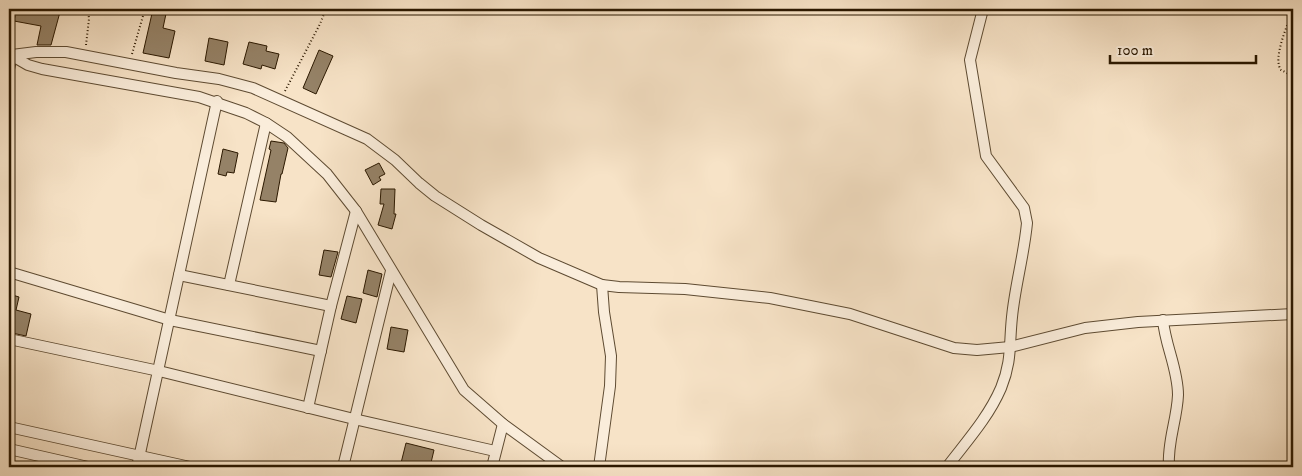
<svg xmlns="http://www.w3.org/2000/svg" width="1302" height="476" font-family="'IM FELL DW Pica',serif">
<rect width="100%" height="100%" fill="#f7e3c7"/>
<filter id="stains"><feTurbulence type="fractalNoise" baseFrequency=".004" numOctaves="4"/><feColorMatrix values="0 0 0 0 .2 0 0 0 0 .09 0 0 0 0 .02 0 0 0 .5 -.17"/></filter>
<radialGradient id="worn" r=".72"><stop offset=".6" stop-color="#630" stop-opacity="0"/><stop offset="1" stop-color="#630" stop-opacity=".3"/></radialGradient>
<!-- building -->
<g fill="#958267" stroke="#2b1800">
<polygon points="9,9 47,9 60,12 51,45 37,45 41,26 14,21 15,16 9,14"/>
<polygon points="153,9 167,9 163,28 175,31 169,58 143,53"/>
<polygon points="209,38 228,42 224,65 205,61"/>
<polygon points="249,42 267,46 266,51 279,54 275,69 262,65 261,69 243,64"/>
<polygon points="319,50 333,56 316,94 303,88"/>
<polygon points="271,141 284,143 288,148 282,174 281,174 276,202 260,200 271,150 269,149"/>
<polygon points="223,149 238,153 234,173 227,172 226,176 218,174"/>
<polygon points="379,163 385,174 379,177 381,180 373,185 365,170"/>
<polygon points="381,189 395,189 394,214 396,214 392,229 378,225 384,204 380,204"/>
<polygon points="324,250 338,252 331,277 319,275"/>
<polygon points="368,270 382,274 377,297 363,293"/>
<polygon points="9,294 19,297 16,310 31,314 26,336 12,333 14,320 10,319 11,315 9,314"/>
<polygon points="347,296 362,299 356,323 341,319"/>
<polygon points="391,327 408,330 404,352 387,349"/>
<polygon points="406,443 434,450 430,467 400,467"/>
</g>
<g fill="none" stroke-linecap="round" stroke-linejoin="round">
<defs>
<g id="minor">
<polyline points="9,54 28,65 42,69 199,97 246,113 266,123 287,137 327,174 356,211 464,390 503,424 562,467"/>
<polyline points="9,69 12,55 36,52 66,52 176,73 219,79 253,88 367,139 395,160 419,183 435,196 481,225 539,258 602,285 619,287 685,289 770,298 850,314 954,348 977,350 1010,347 1085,328 1138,322 1293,314"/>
<polyline points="9,272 170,320 321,351"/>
<polyline points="179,275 331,306"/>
<polyline points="229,285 266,123"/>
<path d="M1163 320C1165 345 1178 369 1178 395 1177 420 1167 442 1169 467"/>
<polyline points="9,339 159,371 354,419 495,451"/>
<polyline points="308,408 331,306 356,211"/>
<polyline points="9,427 190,467"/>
<polyline points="9,449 88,467"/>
<polyline points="137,467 217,101"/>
<polyline points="343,467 391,271"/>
<polyline points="492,467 503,424"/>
<polyline points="599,467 610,386 611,356 604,312 602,285"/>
<path d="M947 467C966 442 988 418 1001 388 1012 361 1009 345 1012 317 1015 286 1024 255 1027 223L1024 208 986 156 970 60 983 9"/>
</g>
</defs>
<!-- minor casing -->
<use href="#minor" stroke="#5e4b32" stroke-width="12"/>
<!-- path -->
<g stroke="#2b1800" stroke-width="2" stroke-dasharray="1 2.5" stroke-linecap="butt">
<path d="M1293 9C1289 22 1272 58 1281 70L1293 76"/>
<polyline points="86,45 89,19 88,9"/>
<polyline points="132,54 145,9"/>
<polyline points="285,91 320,24 326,9"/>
</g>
<!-- minor -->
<use href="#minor" stroke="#faeddb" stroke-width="10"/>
</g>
<!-- margin -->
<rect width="1302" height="476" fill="none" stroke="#f7e3c7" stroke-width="30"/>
<rect x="10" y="10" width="1282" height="456" fill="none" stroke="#2b1800" stroke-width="2.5"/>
<rect x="15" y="15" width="1272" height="446" fill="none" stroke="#2b1800"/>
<!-- scale -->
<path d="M1110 55v8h146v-8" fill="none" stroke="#2b1800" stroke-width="2.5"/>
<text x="1117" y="55" font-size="15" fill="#2b1800" stroke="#faeddb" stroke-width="4" paint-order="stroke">100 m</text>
<rect width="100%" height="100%" filter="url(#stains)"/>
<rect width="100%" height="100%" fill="url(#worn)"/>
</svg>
